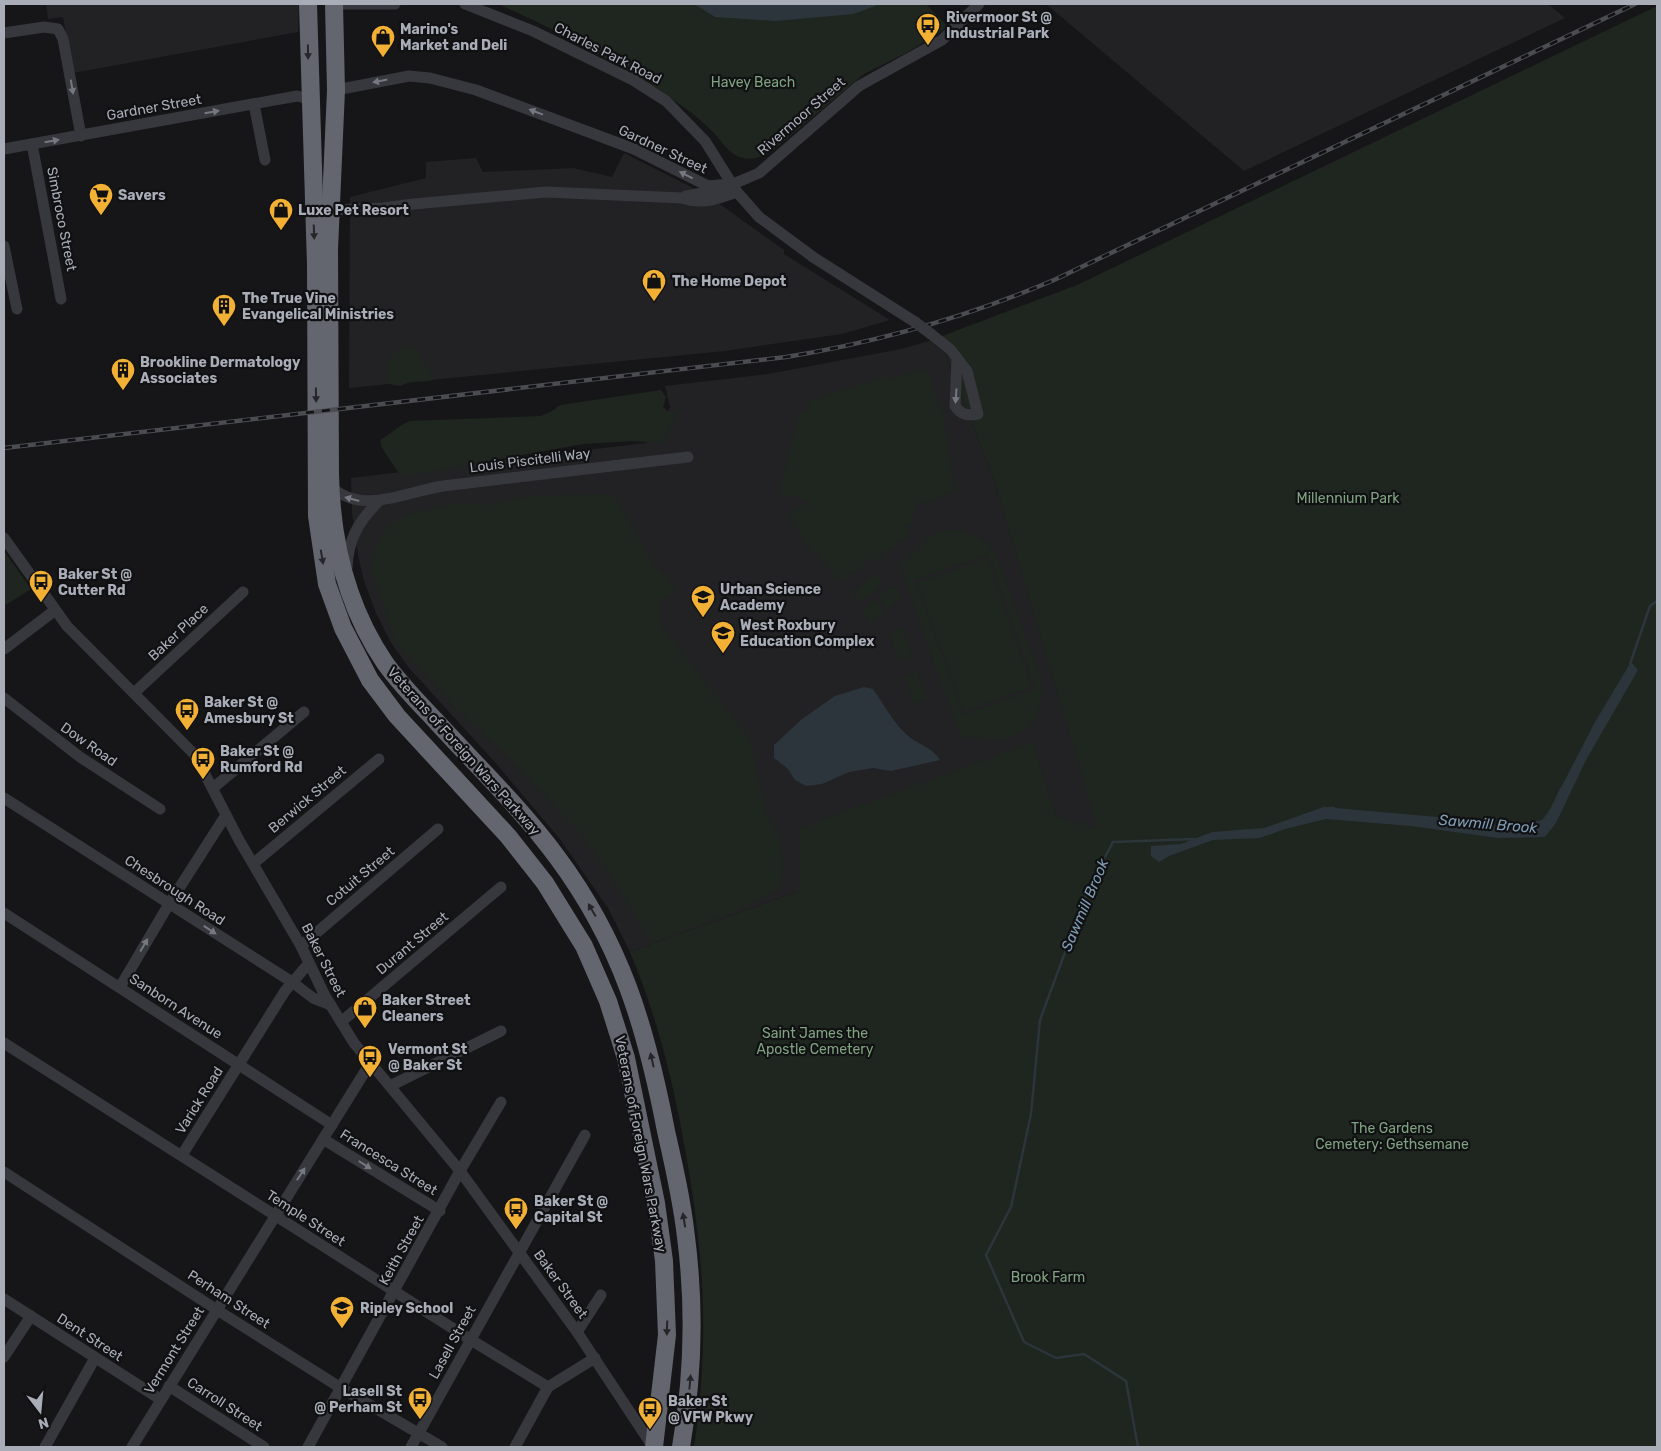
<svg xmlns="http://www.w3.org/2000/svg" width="1661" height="1451" font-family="Rubik,sans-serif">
<rect width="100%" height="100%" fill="#161618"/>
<!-- built -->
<g fill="#222225">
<polygon points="46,4 299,4 298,32 73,73 63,17 48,19"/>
<polygon points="1046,4 1548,4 1565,18 1244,171"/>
<polygon points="624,153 707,195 784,250 784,254 890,320 842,334 725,351 349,388 350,197 426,178 426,162 476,158 483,172 573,168 612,177"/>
<polygon points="929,341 945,353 994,480 1105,850 1073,874 1033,742 799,891 630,952 608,908 559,838 493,760 408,667 390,641 376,613 364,581 358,555 352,513 351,478 646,443 664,420 670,407 665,386 768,374 901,349"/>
</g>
<!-- green -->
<g fill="#1e261f" fill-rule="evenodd">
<path d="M498 4H926L947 26 938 34 906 53 864 74 771 152C759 158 748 162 735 155 726 149 721 141 714 133 704 123 694 114 682 106 624 66 562 32 498 4Z"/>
<path d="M1657 6V1447H694C710 1341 704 1254 685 1149 673 1081 657 1016 630 952L799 891V828L1033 742 1056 816 1098 829 994 480 945 353 929 341 1077 285Z"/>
<path d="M414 347 435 379C424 384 411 379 401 386L393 385 386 378 388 362 399 349Z"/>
<polygon points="922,369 929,373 938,405 942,407 955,491 936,500 916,505 911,526 904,525 910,534 878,559 871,559 845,579 838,579 817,553 813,553 788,515 809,501 779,493 800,411 810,413 808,401 886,376 891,379"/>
<path d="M661 390 666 397 663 407 667 411 676 412 677 415 664 440 659 443 633 441 583 444 412 475H400L382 448 380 440C391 434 397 426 410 421L541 416 552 411 560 405Z"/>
<path d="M614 494 654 566 677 588 660 603V624L750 739 766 813 778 834 784 860 781 887C743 913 695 924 652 943L604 865 577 829 502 751 459 711 396 643 372 570 375 550 386 529 398 518 421 511 457 503 489 505 530 496Z"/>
<path d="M958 530 979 537 995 552 1041 680C1047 710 1028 740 995 740 979 740 978 733 961 739L899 563C924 554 919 530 958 530ZM986 555 992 564 1035 689 963 715 915 580Z"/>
<polygon points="4,551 31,589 4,606"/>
<polygon points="987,558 1032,687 963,711 918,583"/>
<polygon points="876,573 884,584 861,602 853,592"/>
<polygon points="892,585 902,598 888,609 878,597"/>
<polygon points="875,599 885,611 870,623 861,611"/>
<polygon points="902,628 912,656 899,661 889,633"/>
<polygon points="917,671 927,699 914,704 904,676"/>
</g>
<!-- water -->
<g fill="#2c353c">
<polygon points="694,4 891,4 878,5 853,14 776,21 715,17"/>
<polygon points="1631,662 1638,670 1586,760 1556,823 1545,837 1498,838 1411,826 1326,819 1285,829 1260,838 1213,840 1169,856 1159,862 1151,856 1151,846 1181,844 1212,832 1264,828 1324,807 1449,818 1513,827 1542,820 1549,811 1595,722"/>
<path d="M864 687 873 689C884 704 892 721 906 734 916 744 933 747 940 760L891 771 873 768 849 772 822 784 806 786 795 780 788 769 774 758V745L802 719 835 696Z"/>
</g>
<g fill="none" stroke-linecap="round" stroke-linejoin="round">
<!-- stream -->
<g stroke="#2c353c" stroke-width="2.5">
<polyline points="1630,664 1650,606 1657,601"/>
<polyline points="1556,800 1561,789"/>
<polyline points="1322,809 1334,808"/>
<polyline points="1239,831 1251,831"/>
<polyline points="1138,1447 1126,1381 1084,1354 1056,1358 1024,1342 986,1255 1011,1207 1031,1114 1040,1020 1090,885 1113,842 1194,839"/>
</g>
<!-- minor -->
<g stroke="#37383d" stroke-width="11">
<polyline points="339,4 395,4"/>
<polyline points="465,4 533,31 633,80 666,101 705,141 737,192 759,217 813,257 915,322"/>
<polyline points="4,33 44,27 58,29 63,39 81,136"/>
<polyline points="336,90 409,76 430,78 476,90 634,149 708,186 731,184"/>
<polyline points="254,104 265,160"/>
<polyline points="32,144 61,299"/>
<polyline points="4,149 297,96 309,99"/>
<polyline points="686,196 719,190 759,173 859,86 942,40 979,4"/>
<path d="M330 210 383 208 414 204 546 192 682 198C702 205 718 199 737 192"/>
<polyline points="4,246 17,309"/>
<path d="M931 334 951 350 967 371 978 414C968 416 961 415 955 406L957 359"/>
<path d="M330 486C363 516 404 492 443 486L688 457"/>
<polyline points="4,538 67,626 195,755 239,840 301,946 325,996 354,1043 460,1171 577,1332 653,1447"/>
<path d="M347 568C348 540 358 522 378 502"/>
<polyline points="4,649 54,611"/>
<polyline points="134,693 243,592"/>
<polyline points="4,698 80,757 160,809"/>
<polyline points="213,788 304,712"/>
<polyline points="4,798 292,982 313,998 331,1005"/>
<polyline points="254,863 379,759"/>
<polyline points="4,913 332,1125"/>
<polyline points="301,946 438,829"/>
<polyline points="120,987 169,904 226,815"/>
<polyline points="341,1022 501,887"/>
<polyline points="4,1043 471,1340 548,1387 595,1358"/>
<polyline points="390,1086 501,1031"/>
<polyline points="323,1139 440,1211"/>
<polyline points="182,1155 285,991 309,963"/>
<polyline points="4,1172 225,1315 341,1388 442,1447"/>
<polyline points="4,1299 160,1399"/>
<polyline points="577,1332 601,1295"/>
<polyline points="4,1357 31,1316"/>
<polyline points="169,1386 264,1447"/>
<polyline points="45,1447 95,1358"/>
<polyline points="132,1447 369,1065"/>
<polyline points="308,1447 460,1171 501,1102"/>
<polyline points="411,1447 585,1135"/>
<polyline points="515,1447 548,1387"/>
</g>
<!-- highway -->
<g stroke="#63666e" stroke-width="18">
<polyline points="308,4 316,265 317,516 327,584 343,628 370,680 397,716 508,836 545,883 584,946 608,1001 626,1058 656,1203 664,1261 667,1335 654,1447"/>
<path d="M334 4 336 90 329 249 330 473C331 541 347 607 385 663 400 684 418 702 435 720 476 765 521 808 557 857 621 943 646 1027 666 1131 674 1166 682 1201 686 1237 695 1307 693 1378 681 1447"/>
</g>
<defs>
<path id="rail" d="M4 448 786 357C878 342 967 317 1054 280L1635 4"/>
</defs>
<!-- rail casing -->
<use href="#rail" stroke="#4a4c52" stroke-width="4.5"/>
<!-- rail -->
<use href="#rail" stroke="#111113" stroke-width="2.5" stroke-dasharray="8" stroke-linecap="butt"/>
<!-- minor-bridge -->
<polyline stroke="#37383d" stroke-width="11" points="915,322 931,334"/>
</g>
<!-- one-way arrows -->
<defs><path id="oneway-solid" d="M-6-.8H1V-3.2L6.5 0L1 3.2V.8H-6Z" transform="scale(1.25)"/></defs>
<g fill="#26262a">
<use href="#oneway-solid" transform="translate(308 52) rotate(89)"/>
<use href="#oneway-solid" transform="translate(314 232) rotate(88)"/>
<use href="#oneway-solid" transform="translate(316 395) rotate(89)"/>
<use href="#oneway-solid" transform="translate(322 557) rotate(80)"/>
<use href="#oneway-solid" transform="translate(592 910) rotate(-120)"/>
<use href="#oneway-solid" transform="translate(652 1060) rotate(-103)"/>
<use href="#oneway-solid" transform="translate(684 1220) rotate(-99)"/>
<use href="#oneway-solid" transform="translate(667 1328) rotate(92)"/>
<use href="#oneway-solid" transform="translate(690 1382) rotate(-85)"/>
</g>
<g fill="#757881">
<use href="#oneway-solid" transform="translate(380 81) rotate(169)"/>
<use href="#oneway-solid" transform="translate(72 87) rotate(80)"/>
<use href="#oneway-solid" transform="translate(212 112) rotate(-10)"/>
<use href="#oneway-solid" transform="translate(536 112) rotate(-159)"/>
<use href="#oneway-solid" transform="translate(52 141) rotate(-10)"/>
<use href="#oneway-solid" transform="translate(686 175) rotate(-153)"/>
<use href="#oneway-solid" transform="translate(956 396) rotate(94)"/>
<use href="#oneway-solid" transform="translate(352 499) rotate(-165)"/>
<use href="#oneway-solid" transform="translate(210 930) rotate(33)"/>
<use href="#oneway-solid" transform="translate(144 945) rotate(-60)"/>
<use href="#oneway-solid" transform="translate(365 1165) rotate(32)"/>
<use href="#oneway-solid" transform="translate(301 1174) rotate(-57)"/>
</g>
<!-- icons -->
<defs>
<symbol id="bus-pin" viewBox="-11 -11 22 30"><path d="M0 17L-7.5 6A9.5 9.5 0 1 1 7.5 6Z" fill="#f2b134" stroke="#111113"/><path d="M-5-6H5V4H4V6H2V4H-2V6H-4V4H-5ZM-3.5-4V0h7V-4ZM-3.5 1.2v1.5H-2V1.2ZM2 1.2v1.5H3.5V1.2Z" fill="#111"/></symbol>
<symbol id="shop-pin" viewBox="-11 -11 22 30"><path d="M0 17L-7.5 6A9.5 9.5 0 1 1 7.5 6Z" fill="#f2b134" stroke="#111113"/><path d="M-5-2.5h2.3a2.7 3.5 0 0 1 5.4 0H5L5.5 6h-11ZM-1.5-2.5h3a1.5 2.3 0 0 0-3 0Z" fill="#111"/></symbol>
<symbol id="supermarket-pin" viewBox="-11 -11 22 30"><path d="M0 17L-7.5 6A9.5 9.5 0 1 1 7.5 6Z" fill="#f2b134" stroke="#111113"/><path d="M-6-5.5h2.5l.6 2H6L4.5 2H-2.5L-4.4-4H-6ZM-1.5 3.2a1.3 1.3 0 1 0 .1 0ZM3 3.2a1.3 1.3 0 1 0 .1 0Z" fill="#111"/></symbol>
<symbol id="building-pin" viewBox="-11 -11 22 30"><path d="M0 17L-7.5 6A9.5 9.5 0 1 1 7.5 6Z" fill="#f2b134" stroke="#111113"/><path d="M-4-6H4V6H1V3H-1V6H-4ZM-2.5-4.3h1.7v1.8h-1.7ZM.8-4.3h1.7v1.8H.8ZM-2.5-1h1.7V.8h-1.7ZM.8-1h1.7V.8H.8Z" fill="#111"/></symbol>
<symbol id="school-pin" viewBox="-11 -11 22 30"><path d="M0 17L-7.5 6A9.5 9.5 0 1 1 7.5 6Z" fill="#f2b134" stroke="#111113"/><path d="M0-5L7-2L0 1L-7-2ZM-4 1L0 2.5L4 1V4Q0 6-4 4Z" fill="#111"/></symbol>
</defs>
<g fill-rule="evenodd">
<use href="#bus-pin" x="914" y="11" width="28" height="38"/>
<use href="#shop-pin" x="369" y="23" width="28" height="38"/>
<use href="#supermarket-pin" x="87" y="181" width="28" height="38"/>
<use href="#shop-pin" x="267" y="196" width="28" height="38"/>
<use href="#shop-pin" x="640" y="267" width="28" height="38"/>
<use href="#building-pin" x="210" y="292" width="28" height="38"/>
<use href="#building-pin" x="109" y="356" width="28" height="38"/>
<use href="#bus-pin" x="27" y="568" width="28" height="38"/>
<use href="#school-pin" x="689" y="583" width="28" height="38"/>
<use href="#school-pin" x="709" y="619" width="28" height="38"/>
<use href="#bus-pin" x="173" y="696" width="28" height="38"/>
<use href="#bus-pin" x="189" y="745" width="28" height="38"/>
<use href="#shop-pin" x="351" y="994" width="28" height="38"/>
<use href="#bus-pin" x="356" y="1043" width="28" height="38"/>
<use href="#bus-pin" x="502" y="1195" width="28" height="38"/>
<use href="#school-pin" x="328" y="1294" width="28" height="38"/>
<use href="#bus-pin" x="406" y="1385" width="28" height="38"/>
<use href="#bus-pin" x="636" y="1395" width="28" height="38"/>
</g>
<g text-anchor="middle" stroke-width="4.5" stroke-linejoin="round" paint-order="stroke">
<!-- poi labels -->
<g font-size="14" font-weight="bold" fill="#a8adb8" stroke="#111113" text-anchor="start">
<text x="946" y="22">Rivermoor St @<tspan x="946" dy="16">Industrial Park</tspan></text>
<text x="400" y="34">Marino's<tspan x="400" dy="16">Market and Deli</tspan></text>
<text x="118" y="200">Savers</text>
<text x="298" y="215">Luxe Pet Resort</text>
<text x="672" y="286">The Home Depot</text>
<text x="242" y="303">The True Vine<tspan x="242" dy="16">Evangelical Ministries</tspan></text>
<text x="140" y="367">Brookline Dermatology<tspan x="140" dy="16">Associates</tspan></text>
<text x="58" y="579">Baker St @<tspan x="58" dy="16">Cutter Rd</tspan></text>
<text x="720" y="594">Urban Science<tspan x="720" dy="16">Academy</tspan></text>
<text x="740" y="630">West Roxbury<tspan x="740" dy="16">Education Complex</tspan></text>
<text x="204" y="707">Baker St @<tspan x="204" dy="16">Amesbury St</tspan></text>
<text x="220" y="756">Baker St @<tspan x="220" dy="16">Rumford Rd</tspan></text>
<text x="382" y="1005">Baker Street<tspan x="382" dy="16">Cleaners</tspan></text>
<text x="388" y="1054">Vermont St<tspan x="388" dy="16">@ Baker St</tspan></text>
<text x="534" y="1206">Baker St @<tspan x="534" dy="16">Capital St</tspan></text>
<text x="360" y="1313">Ripley School</text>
<text x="402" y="1396" text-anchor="end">Lasell St<tspan x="402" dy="16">@ Perham St</tspan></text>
<text x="668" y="1406">Baker St<tspan x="668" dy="16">@ VFW Pkwy</tspan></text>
</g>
<!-- street labels -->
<g font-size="14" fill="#a8adb8" stroke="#111113">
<text transform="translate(608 53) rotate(27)" y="5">Charles Park Road</text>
<text transform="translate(154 107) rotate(-10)" y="5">Gardner Street</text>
<text transform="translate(801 116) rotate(-41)" y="5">Rivermoor Street</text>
<text transform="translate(663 149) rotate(25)" y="5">Gardner Street</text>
<text transform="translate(62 219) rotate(79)" y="5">Simbroco Street</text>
<text transform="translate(530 460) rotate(-7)" y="5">Louis Piscitelli Way</text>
<text transform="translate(178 632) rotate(-43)" y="5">Baker Place</text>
<text transform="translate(89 744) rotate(35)" y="5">Dow Road</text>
<text transform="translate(464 751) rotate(48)" y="5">Veterans of Foreign Wars Parkway</text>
<text transform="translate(307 799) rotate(-40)" y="5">Berwick Street</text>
<text transform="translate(360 876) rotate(-40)" y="5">Cotuit Street</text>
<text transform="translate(175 890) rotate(33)" y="5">Chesbrough Road</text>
<text transform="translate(412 943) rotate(-40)" y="5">Durant Street</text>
<text transform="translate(324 960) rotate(63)" y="5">Baker Street</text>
<text transform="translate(176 1006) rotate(33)" y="5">Sanborn Avenue</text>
<text transform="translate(199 1100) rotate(-58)" y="5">Varick Road</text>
<text transform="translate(641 1144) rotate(79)" y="5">Veterans of Foreign Wars Parkway</text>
<text transform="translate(389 1162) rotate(32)" y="5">Francesca Street</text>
<text transform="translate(306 1218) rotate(33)" y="5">Temple Street</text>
<text transform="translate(401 1250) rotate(-61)" y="5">Keith Street</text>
<text transform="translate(561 1284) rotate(54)" y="5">Baker Street</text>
<text transform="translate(229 1299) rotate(33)" y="5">Perham Street</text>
<text transform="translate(90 1337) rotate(33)" y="5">Dent Street</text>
<text transform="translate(452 1342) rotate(-61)" y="5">Lasell Street</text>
<text transform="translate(174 1350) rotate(-58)" y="5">Vermont Street</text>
<text transform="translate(225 1404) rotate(33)" y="5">Carroll Street</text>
</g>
<!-- park labels -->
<g font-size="14" fill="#7fa381" stroke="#111113">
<text x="753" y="87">Havey Beach</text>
<text x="1348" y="503">Millennium Park</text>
<text x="815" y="1038">Saint James the<tspan x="815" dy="16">Apostle Cemetery</tspan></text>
<text x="1392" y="1133">The Gardens<tspan x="1392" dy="16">Cemetery: Gethsemane</tspan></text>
<text x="1048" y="1282">Brook Farm</text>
</g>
<!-- water labels -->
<g font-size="15" font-style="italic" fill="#7f9bb3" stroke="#111113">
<text transform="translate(1488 824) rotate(5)" y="5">Sawmill Brook</text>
<text transform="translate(1085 905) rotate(-67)" y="5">Sawmill Brook</text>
</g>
</g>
<!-- border -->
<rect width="1661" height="1451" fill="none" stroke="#a8adb8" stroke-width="10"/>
<!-- north arrow -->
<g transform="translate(40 1411) rotate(164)" stroke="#111113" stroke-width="4" paint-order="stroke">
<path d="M0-4L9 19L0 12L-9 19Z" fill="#a8adb8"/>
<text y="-8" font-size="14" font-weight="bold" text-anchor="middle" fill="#a8adb8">N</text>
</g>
</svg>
